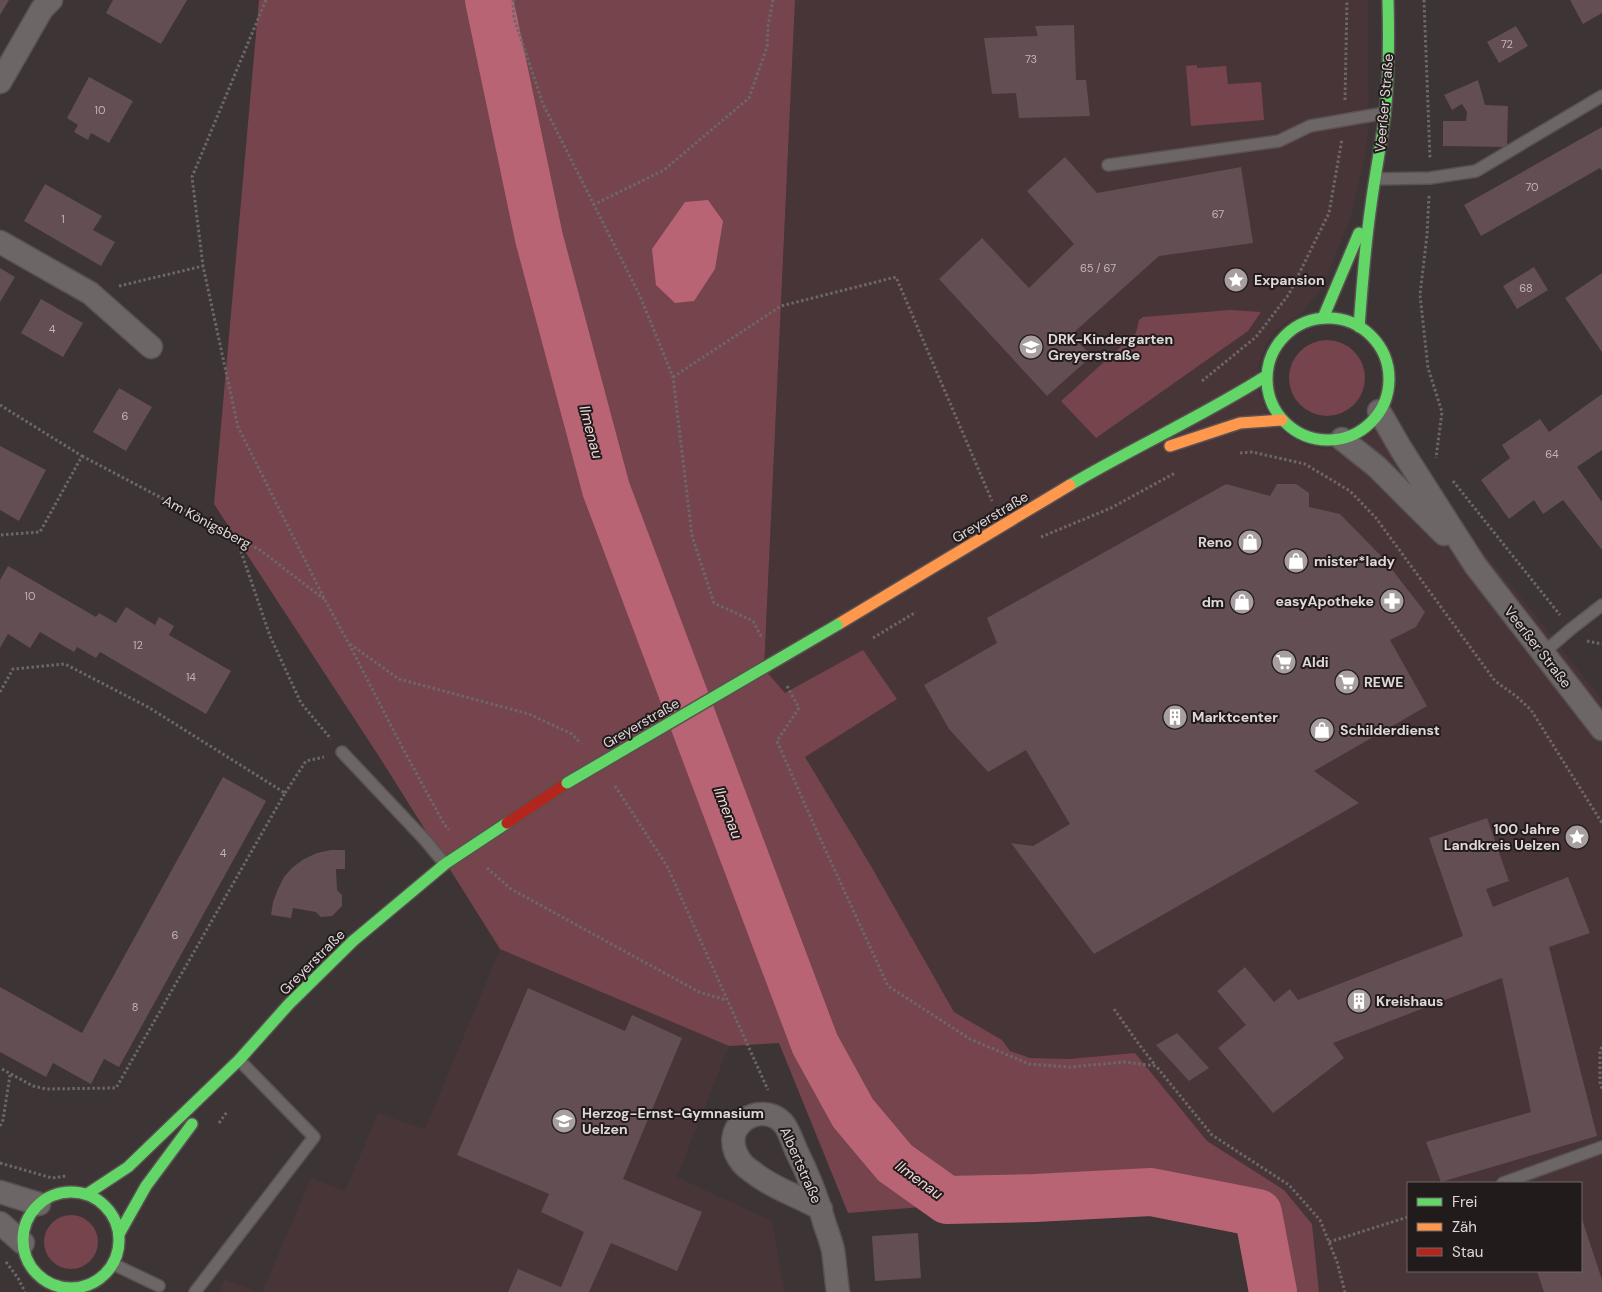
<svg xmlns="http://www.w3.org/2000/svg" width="1602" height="1292" font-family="'DM Sans',sans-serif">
<rect width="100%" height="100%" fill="#3c3435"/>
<!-- built -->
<g fill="#483538" fill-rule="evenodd">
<path d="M795 0H1368L1369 126 1365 156 1351 216 1323 286 1302 313 1284 323 1270 338 1261 355 1257 377 1260 395 1269 418 1285 434 1305 445 1327 450 1351 445 1371 434 1378 426 1524 601 1602 700V1292H1319L1312 1224 1284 1190 1207 1141 1135 1053 1069 1059 1030 1058 1009 1051 1002 1040 954 1012 871 866 805 757 764 669ZM1408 1183H1581V1271H1408Z"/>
<polygon points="500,949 729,1046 677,1177 772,1221 785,1292 262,1292 311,1178 345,1191 378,1113 425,1129"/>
<polygon points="224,1279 257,1292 219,1292"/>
</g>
<!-- green -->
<g fill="#75444d">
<polygon points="259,0 795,0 764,669 785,693 863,650 897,699 805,757 871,866 954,1012 1002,1040 1010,1051 1030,1058 1069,1059 1135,1053 1207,1141 1284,1190 1312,1224 1319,1292 1273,1292 1258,1213 1151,1192 1035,1198 848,1213 779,1043 729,1046 500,949 380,758 214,504"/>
<polygon points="1197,65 1197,68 1226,66 1228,84 1261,82 1264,120 1191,126 1186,66"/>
<polygon points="1230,310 1261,312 1248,331 1096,438 1061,401 1136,333 1139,320 1143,317"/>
<circle cx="1327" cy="378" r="38"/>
<circle cx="71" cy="1242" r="27"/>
</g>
<!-- water -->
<polygon fill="#b86474" points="708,200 723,221 715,269 694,301 675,303 656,285 652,249 685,202"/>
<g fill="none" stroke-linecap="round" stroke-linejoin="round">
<!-- river -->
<polyline stroke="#b86474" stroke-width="48" points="489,0 539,238 606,489 815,1044 853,1113 895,1163 947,1200 1035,1198 1151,1192 1258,1213 1273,1292"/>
</g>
<!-- building -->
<g fill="#634e53">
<polygon points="0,0 9,0 0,15"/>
<polygon points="113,0 187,0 161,44 106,13"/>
<polygon points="1570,0 1602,0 1602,13 1583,24"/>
<polygon points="1074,25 1076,80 1086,80 1090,116 1019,118 1016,93 992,94 984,38 1038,36 1035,26"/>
<polygon points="1516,26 1528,46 1499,63 1487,42"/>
<polygon points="89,77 133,101 109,143 91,133 88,140 74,132 78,125 67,118"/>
<polygon points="1478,80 1485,105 1508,106 1507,147 1443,146 1443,121 1466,121 1467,112 1462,104 1452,110 1444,95"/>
<polygon points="1602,127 1602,171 1600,168 1481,236 1464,205"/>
<polygon points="1065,157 1097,193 1241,167 1253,243 1159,256 1071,335 1092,356 1047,396 939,279 982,238 1029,288 1074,244 1027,191"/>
<polygon points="45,184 102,216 93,230 115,242 101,266 24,221"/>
<polygon points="1534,267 1548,290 1517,309 1503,286"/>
<polygon points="0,268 15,277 0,302"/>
<polygon points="1602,273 1602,352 1565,298"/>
<polygon points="41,299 83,323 63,357 21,333"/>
<polygon points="119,388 152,407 126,451 93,432"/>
<polygon points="1602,394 1602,450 1577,467 1602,502 1602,550 1563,500 1543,514 1534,500 1509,519 1481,480 1510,458 1502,445 1540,419 1549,432"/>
<polygon points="0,446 46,470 19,521 0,510"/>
<polygon points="1226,484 1270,496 1277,484 1296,484 1309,493 1309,507 1340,514 1383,558 1425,612 1416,627 1390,640 1427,706 1314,771 1359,803 1094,954 1011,843 1033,846 1070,824 1026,750 988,772 949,729 924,685 997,643 987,618"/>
<polygon points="8,566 96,617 99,613 116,623 126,607 155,625 159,617 174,626 169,635 231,671 206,714 100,652 96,658 77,647 74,652 40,632 30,648 8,634 0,648 0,580"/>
<polygon points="223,777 266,801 119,1067 104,1059 91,1084 53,1063 46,1077 0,1052 0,987 82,1033"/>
<polygon points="1487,818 1509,881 1486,889 1493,907 1568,877 1590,933 1549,947 1597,1136 1441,1182 1426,1142 1531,1112 1502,978 1333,1043 1344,1058 1273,1113 1218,1048 1246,1025 1217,991 1245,967 1274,1002 1290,989 1298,1000 1463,936 1429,838"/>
<polygon points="331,850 345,850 345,869 336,869 337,890 342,895 342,906 332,916 321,917 316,912 293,908 291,918 271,915 273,902 278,889 284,877 293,867 304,859 317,853"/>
<polygon points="528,988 625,1031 632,1015 682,1038 623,1179 702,1212 677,1271 611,1243 589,1292 508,1292 518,1269 561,1287 584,1232 541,1212 549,1194 457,1155"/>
<polygon points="1177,1033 1209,1068 1189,1081 1156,1045"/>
<polygon points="1581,1216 1602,1280 1602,1292 1544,1292 1537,1271 1581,1271"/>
<polygon points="918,1233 921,1278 875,1281 872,1236"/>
</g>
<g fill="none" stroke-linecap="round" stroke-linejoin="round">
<defs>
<g id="lane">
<polyline points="1108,165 1279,141 1310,126 1385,113"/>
<polyline points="1376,179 1430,178 1476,171 1602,96"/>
<polyline points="1543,653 1571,629 1602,605"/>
<polyline points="342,752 425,840 445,864"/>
<polyline points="1503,1183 1602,1147"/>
<polyline points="113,1264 159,1286"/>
<polyline points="195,1292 314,1137 239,1060"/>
</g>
<g id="street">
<polyline points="0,82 42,9 51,0"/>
<polyline points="0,242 90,293 151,347"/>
<polyline points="1379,411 1401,449 1475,565 1602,729"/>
<polyline points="1342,439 1377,467 1444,534"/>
<polyline points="0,1192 39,1204"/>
<path d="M821 1209C799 1196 774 1189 754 1173 750 1170 745 1167 742 1163 714 1127 761 1099 783 1123 788 1128 793 1143 796 1150 808 1174 818 1199 825 1225 828 1233 831 1242 833 1250 835 1264 836 1278 838 1292"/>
<polyline points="0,1223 23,1243"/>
</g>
<g id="fast">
<polyline points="1323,318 1359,233"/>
<circle cx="1328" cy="379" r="61"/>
<path d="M1359 327C1362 286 1365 246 1371 205 1375 175 1381 145 1385 115 1389 77 1389 38 1388 0"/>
<path d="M1070 485C1134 447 1203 416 1266 376"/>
<circle cx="71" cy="1240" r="48"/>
<polyline points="87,1194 128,1167 239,1060 289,1004 353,941 445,864 507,823"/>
<polyline points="119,1234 146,1186 192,1124"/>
</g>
<g id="slow">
<polyline points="1170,446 1240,423 1282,420"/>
<polyline points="837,625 1070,485"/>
</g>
<polyline id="jam" points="507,823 567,783"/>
</defs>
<!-- lane casing -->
<use href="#lane" stroke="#595152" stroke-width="14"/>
<!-- street casing -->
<use href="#street" stroke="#595152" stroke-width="25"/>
<!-- fast casing -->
<use href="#fast" stroke="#595152" stroke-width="14"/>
<!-- slow casing -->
<use href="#slow" stroke="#595152" stroke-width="14"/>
<!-- jam casing -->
<use href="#jam" stroke="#595152" stroke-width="14"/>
<!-- path -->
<g stroke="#6c6768" stroke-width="3" stroke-dasharray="2.5 2.5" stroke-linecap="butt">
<polyline points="266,0 192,177 203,266 238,427 325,600 349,644 401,745 444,824 449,830"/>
<polyline points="513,0 514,18 543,104 640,296 673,377 692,536 714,603 753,621 762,638"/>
<polyline points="1424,0 1430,159"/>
<polyline points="1345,100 1347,0"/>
<polyline points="1429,196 1427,235 1420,295 1428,368 1442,412 1436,458"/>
<polyline points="593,205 664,170 749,98 767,47 768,26 773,0"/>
<polyline points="119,286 203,266"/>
<polyline points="673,377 781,306 896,277 992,501"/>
<polyline points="1202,381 1256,337 1289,294 1329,213 1342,139"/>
<polyline points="0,405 82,456 40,532 0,535"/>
<polyline points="1240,453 1252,452 1305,464 1350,491 1376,518 1495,681 1516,696 1531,710 1602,823"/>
<polyline points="82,456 260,550 324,599"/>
<polyline points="1453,481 1560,615"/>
<polyline points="236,537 270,636 301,703 331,739"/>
<polyline points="1041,537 1111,508 1175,473"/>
<polyline points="873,638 916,612"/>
<polyline points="1587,641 1602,644"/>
<polyline points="350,644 399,679 529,714 572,734 581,744"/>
<polyline points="787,686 799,708 777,741 814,825 888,986 970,1039 1029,1064 1070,1067 1124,1062 1156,1066 1212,1135 1289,1185 1320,1220 1337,1262 1345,1292"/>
<polyline points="0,692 13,669 65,664 148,707 285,793 116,1088 46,1089 33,1086 0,1068"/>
<polyline points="615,786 667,866 768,1090"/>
<polyline points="285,793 306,761 324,757"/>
<polyline points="487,868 511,889 699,992 726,1000"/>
<polyline points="1114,1009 1138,1043 1155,1065"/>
<polyline points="1602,1047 1600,1050 1600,1082 1602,1089"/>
<polyline points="219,1123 227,1112"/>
<polyline points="0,1126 3,1120 10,1075"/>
<polyline points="0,1163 52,1178 66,1176"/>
<polyline points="1329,1242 1408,1217"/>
<polyline points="6,1262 18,1278 25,1292"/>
</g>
<!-- lane -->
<use href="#lane" stroke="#6c6667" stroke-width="11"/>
<!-- street -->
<use href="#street" stroke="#6c6667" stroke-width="22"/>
<!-- fast -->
<use href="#fast" stroke="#63d668" stroke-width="11"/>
<!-- slow -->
<use href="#slow" stroke="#ff974d" stroke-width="11"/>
<!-- jam -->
<use href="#jam" stroke="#b3261e" stroke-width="11"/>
<defs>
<polyline id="fast-bridge" points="567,783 837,625"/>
</defs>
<!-- fast-bridge casing -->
<use href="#fast-bridge" stroke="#595152" stroke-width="14" stroke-linecap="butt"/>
<!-- fast-bridge -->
<use href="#fast-bridge" stroke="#63d668" stroke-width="11"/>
</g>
<!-- icons -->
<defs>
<symbol id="sight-disc" viewBox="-11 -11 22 22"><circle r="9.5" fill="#a79e9f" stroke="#221b1c"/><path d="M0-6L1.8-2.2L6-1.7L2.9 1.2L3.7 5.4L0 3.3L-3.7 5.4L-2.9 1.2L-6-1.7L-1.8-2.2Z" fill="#fff"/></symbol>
<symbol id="school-disc" viewBox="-11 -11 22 22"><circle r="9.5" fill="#a79e9f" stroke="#221b1c"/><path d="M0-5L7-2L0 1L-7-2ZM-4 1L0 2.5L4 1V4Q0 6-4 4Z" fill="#fff"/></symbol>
<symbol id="shop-disc" viewBox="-11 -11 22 22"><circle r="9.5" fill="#a79e9f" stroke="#221b1c"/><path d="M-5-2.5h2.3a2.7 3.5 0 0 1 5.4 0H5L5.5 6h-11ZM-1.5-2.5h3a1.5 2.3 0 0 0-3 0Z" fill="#fff"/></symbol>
<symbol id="pharmacy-disc" viewBox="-11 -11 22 22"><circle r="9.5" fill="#a79e9f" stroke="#221b1c"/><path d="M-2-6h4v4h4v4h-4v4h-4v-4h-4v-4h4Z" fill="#fff"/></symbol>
<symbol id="supermarket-disc" viewBox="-11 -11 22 22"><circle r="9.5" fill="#a79e9f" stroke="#221b1c"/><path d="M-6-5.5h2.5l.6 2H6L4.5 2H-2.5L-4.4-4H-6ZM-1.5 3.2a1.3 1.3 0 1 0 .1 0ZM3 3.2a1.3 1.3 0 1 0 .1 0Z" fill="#fff"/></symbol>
<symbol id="building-disc" viewBox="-11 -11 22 22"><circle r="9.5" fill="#a79e9f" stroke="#221b1c"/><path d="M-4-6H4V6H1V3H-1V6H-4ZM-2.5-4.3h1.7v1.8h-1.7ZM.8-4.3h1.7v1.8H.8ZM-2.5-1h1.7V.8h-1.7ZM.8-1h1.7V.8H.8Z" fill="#fff"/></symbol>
</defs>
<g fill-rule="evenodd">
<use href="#sight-disc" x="1222" y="266" width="28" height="28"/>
<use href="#school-disc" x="1017" y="333" width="28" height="28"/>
<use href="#shop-disc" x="1236" y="528" width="28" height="28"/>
<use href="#shop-disc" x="1282" y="547" width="28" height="28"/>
<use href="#pharmacy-disc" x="1378" y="587" width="28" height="28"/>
<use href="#shop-disc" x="1228" y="588" width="28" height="28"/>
<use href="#supermarket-disc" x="1270" y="648" width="28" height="28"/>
<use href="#supermarket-disc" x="1333" y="668" width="28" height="28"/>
<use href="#building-disc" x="1161" y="703" width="28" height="28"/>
<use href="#shop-disc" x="1308" y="716" width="28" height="28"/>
<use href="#sight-disc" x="1563" y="823" width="28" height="28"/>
<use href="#building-disc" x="1345" y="987" width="28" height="28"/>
<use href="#school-disc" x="550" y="1107" width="28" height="28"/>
</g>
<g text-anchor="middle" stroke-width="4" stroke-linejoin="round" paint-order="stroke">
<!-- number labels -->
<g font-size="11" fill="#c1b5b7">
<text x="1507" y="48">72</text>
<text x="1031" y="63">73</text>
<text x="100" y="114">10</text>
<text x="1532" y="191">70</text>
<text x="1218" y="218">67</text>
<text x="63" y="223">1</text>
<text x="1098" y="272">65 / 67</text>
<text x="1526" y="292">68</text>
<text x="52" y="333">4</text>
<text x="125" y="420">6</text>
<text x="1552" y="458">64</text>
<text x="30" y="600">10</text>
<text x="138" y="649">12</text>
<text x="191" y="681">14</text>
<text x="223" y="857">4</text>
<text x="175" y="939">6</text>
<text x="135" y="1011">8</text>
</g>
<!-- street labels -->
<g font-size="14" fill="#e0d7d8" stroke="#221b1c">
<text transform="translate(1384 103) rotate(-85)" y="5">Veerßer Straße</text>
<text transform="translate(990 517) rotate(-31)" y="5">Greyerstraße</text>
<text transform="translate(207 522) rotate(28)" y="5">Am Königsberg</text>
<text transform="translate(1538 647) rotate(52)" y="5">Veerßer Straße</text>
<text transform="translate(641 723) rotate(-30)" y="5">Greyerstraße</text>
<text transform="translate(312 962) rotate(-45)" y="5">Greyerstraße</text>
<text transform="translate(801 1165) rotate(66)" y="5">Albertstraße</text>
</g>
<!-- poi labels -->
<g font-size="14" font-weight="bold" fill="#e0d7d8" stroke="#221b1c" text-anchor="start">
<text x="1254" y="285">Expansion</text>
<text x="1048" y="344">DRK-Kindergarten<tspan x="1048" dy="16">Greyerstraße</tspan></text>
<text x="1232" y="547" text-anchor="end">Reno</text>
<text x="1314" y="566">mister*lady</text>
<text x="1374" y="606" text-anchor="end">easyApotheke</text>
<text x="1224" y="607" text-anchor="end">dm</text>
<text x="1302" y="667">Aldi</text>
<text x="1364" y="687">REWE</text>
<text x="1192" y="722">Marktcenter</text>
<text x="1340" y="735">Schilderdienst</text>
<text x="1560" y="834" text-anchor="end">100 Jahre<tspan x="1560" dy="16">Landkreis Uelzen</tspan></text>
<text x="1376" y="1006">Kreishaus</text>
<text x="582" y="1118">Herzog-Ernst-Gymnasium<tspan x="582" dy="16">Uelzen</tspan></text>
</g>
<!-- water labels -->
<g font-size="15" font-style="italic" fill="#efd5d8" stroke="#221b1c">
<text transform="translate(591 432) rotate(75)" y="5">Ilmenau</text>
<text transform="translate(728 813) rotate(69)" y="5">Ilmenau</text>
<text transform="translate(919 1180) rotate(36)" y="5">Ilmenau</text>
</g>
</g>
<!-- legend -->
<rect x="1407" y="1182" width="175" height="90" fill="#221b1c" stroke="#6e6667"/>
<rect x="1417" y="1198" width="25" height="8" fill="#63d668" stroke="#6e6667"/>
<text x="1452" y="1207" font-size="15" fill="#e0d7d8">Frei</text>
<rect x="1417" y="1223" width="25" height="8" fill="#ff974d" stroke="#6e6667"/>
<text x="1452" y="1232" font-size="15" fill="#e0d7d8">Zäh</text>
<rect x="1417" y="1248" width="25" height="8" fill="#b3261e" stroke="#6e6667"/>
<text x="1452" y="1257" font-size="15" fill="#e0d7d8">Stau</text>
</svg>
